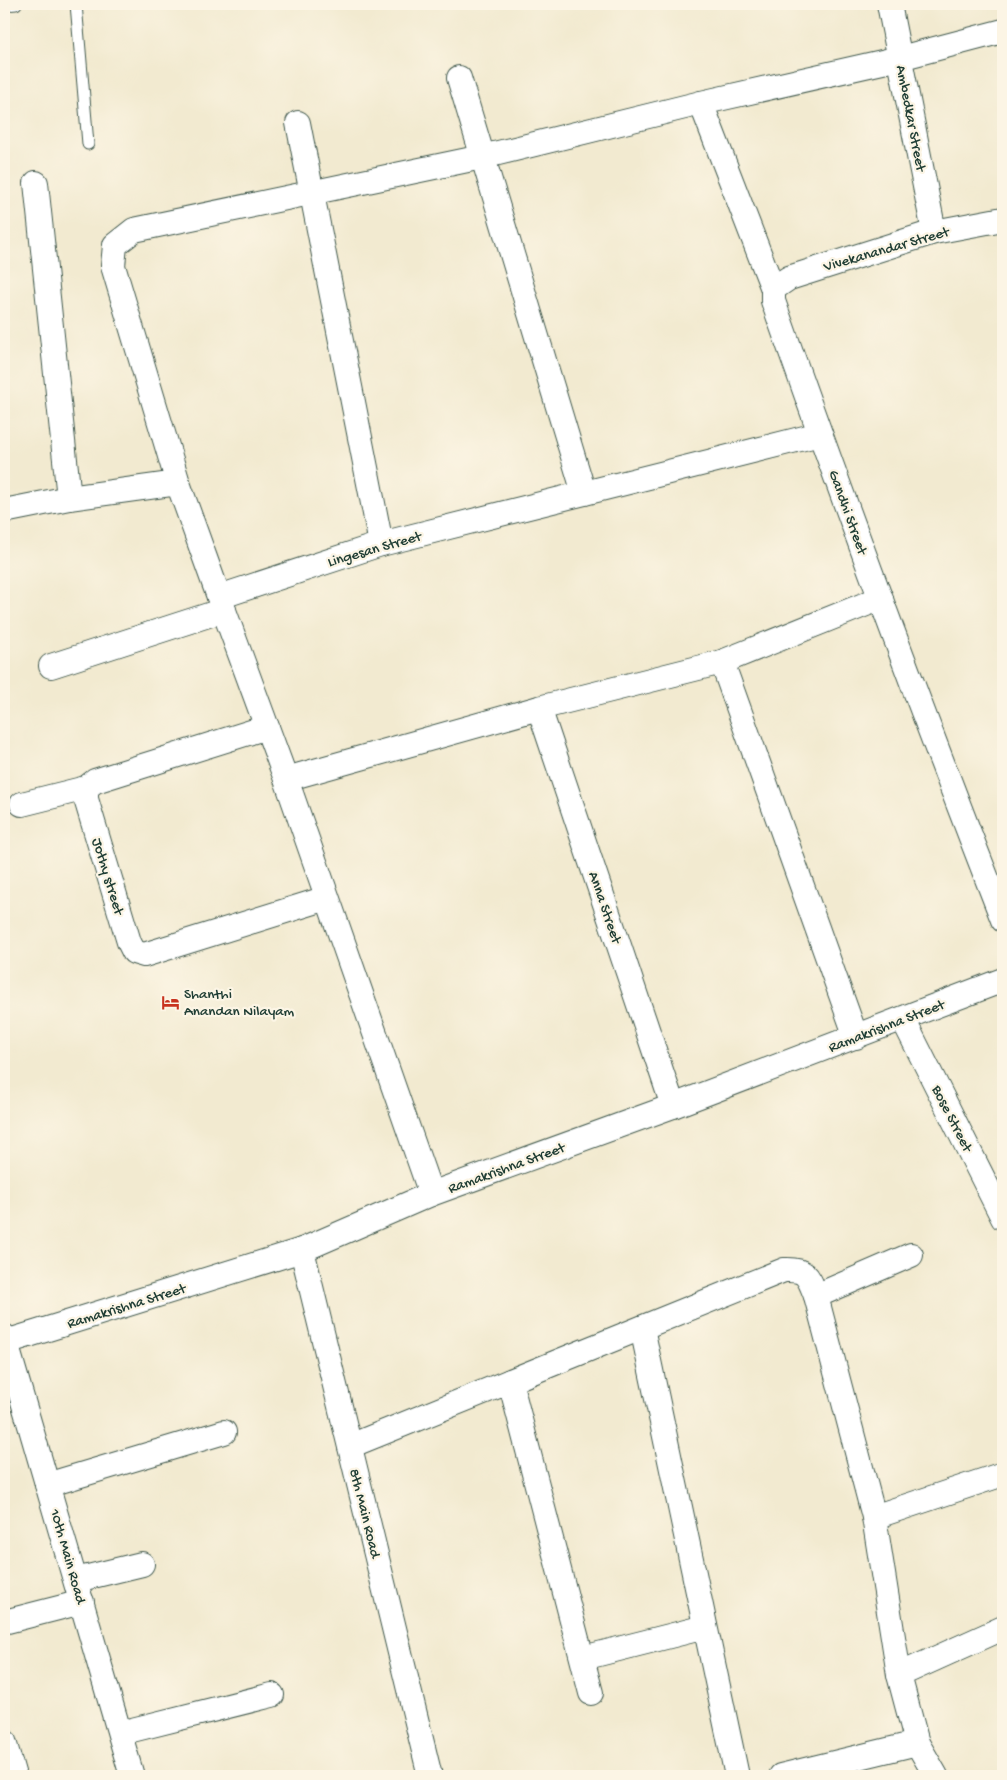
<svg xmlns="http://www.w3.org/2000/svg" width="1007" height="1780" font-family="'Gochi Hand',sans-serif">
<rect width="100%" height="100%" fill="#fcf5e5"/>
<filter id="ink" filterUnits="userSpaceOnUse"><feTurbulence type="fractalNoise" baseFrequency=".02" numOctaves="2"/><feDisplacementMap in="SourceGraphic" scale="10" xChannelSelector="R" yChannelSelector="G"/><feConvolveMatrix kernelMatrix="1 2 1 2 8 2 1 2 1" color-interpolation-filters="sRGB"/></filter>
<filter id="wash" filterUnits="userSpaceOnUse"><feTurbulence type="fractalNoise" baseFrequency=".0096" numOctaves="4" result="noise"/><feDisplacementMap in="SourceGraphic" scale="20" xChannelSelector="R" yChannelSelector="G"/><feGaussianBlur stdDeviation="1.12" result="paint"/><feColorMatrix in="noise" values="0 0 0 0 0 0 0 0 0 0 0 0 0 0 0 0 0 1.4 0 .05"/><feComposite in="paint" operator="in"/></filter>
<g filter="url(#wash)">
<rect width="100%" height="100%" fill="#f2ead0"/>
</g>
<g filter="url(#ink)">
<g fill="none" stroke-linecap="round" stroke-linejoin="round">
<defs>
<g id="service">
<polyline points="76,4 88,144"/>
<polyline points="4,5 16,4"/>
</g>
<g id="minor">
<polyline points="889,4 934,232"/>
<polyline points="459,78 584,493"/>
<path d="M701 103 773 289V301C846 509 923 715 1003 920"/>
<polyline points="298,123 381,544"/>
<polyline points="36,183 69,498"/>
<polyline points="773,289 789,278 934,232 1003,219"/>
<polyline points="178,483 113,266 115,245 134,230 482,157 701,103 900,58 1003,31"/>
<polyline points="4,511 69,498 178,483 219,597 381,544 820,434"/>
<polyline points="219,597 286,779 431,1194"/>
<polyline points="722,662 856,1037"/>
<polyline points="51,666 224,610"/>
<polyline points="539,708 673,1106"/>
<polyline points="267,727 95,781 86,788 86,799 129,942 134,952 144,955 327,898"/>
<polyline points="286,779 539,708 722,662 881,598"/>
<polyline points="22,804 86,788"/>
<polyline points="903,1019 1003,1218"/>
<polyline points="302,1250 430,1776"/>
<polyline points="816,1296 911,1255"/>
<polyline points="642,1328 737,1776"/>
<polyline points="4,1336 132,1776"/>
<polyline points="6,1342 302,1250 431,1194 673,1106 1003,980"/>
<polyline points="510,1381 591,1693"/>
<path d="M350 1446 784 1270C807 1269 808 1276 816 1296L874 1517 899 1675 917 1743 936 1776"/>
<polyline points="47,1485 224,1432"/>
<polyline points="874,1517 1003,1474"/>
<polyline points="76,1580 142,1564"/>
<polyline points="4,1622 82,1602"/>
<polyline points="583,1658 705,1627"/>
<polyline points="899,1675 1003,1628"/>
<polyline points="120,1733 272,1695"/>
<polyline points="4,1741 14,1776"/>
<polyline points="781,1776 917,1743"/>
</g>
</defs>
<!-- service casing -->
<use href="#service" stroke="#3f574b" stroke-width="13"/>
<!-- minor casing -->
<use href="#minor" stroke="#3f574b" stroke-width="26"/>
<!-- service -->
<use href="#service" stroke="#fff" stroke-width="11"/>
<!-- minor -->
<use href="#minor" stroke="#fff" stroke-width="24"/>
</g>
</g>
<!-- icons -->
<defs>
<symbol id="hotel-bare" viewBox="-9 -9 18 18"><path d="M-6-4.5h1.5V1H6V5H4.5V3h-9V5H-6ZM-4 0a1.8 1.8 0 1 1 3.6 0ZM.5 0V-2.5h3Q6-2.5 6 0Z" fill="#c8321e" stroke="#fcf5e5" stroke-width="2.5" paint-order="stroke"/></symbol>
</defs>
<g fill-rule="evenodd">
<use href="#hotel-bare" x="158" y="990" width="25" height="25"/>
</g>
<g text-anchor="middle" stroke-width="4.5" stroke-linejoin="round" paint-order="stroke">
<!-- street labels -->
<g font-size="15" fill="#1f3d34" stroke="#fcf5e5">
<text transform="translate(912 118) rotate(79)" y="5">Ambedkar Street</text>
<text transform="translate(886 248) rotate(-16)" y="5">Vivekanandar Street</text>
<text transform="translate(849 512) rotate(70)" y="5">Gandhi Street</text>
<text transform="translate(374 548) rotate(-16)" y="5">Lingesan Street</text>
<text transform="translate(109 876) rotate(73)" y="5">Jothy street</text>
<text transform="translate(606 907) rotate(71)" y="5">Anna Street</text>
<text transform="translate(886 1025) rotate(-21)" y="5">Ramakrishna Street</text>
<text transform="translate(953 1118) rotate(63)" y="5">Bose Street</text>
<text transform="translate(506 1167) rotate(-20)" y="5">Ramakrishna Street</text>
<text transform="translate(126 1305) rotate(-17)" y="5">Ramakrishna Street</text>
<text transform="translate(366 1513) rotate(76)" y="5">8th Main Road</text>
<text transform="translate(69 1556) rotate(74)" y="5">10th Main Road</text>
</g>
<!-- poi labels -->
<g font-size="15" fill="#1f3d34" stroke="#fcf5e5" text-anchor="start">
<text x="184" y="998">Shanthi<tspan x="184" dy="17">Anandan Nilayam</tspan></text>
</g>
</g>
<!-- margin -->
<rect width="1007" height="1780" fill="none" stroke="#fcf5e5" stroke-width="20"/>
</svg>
